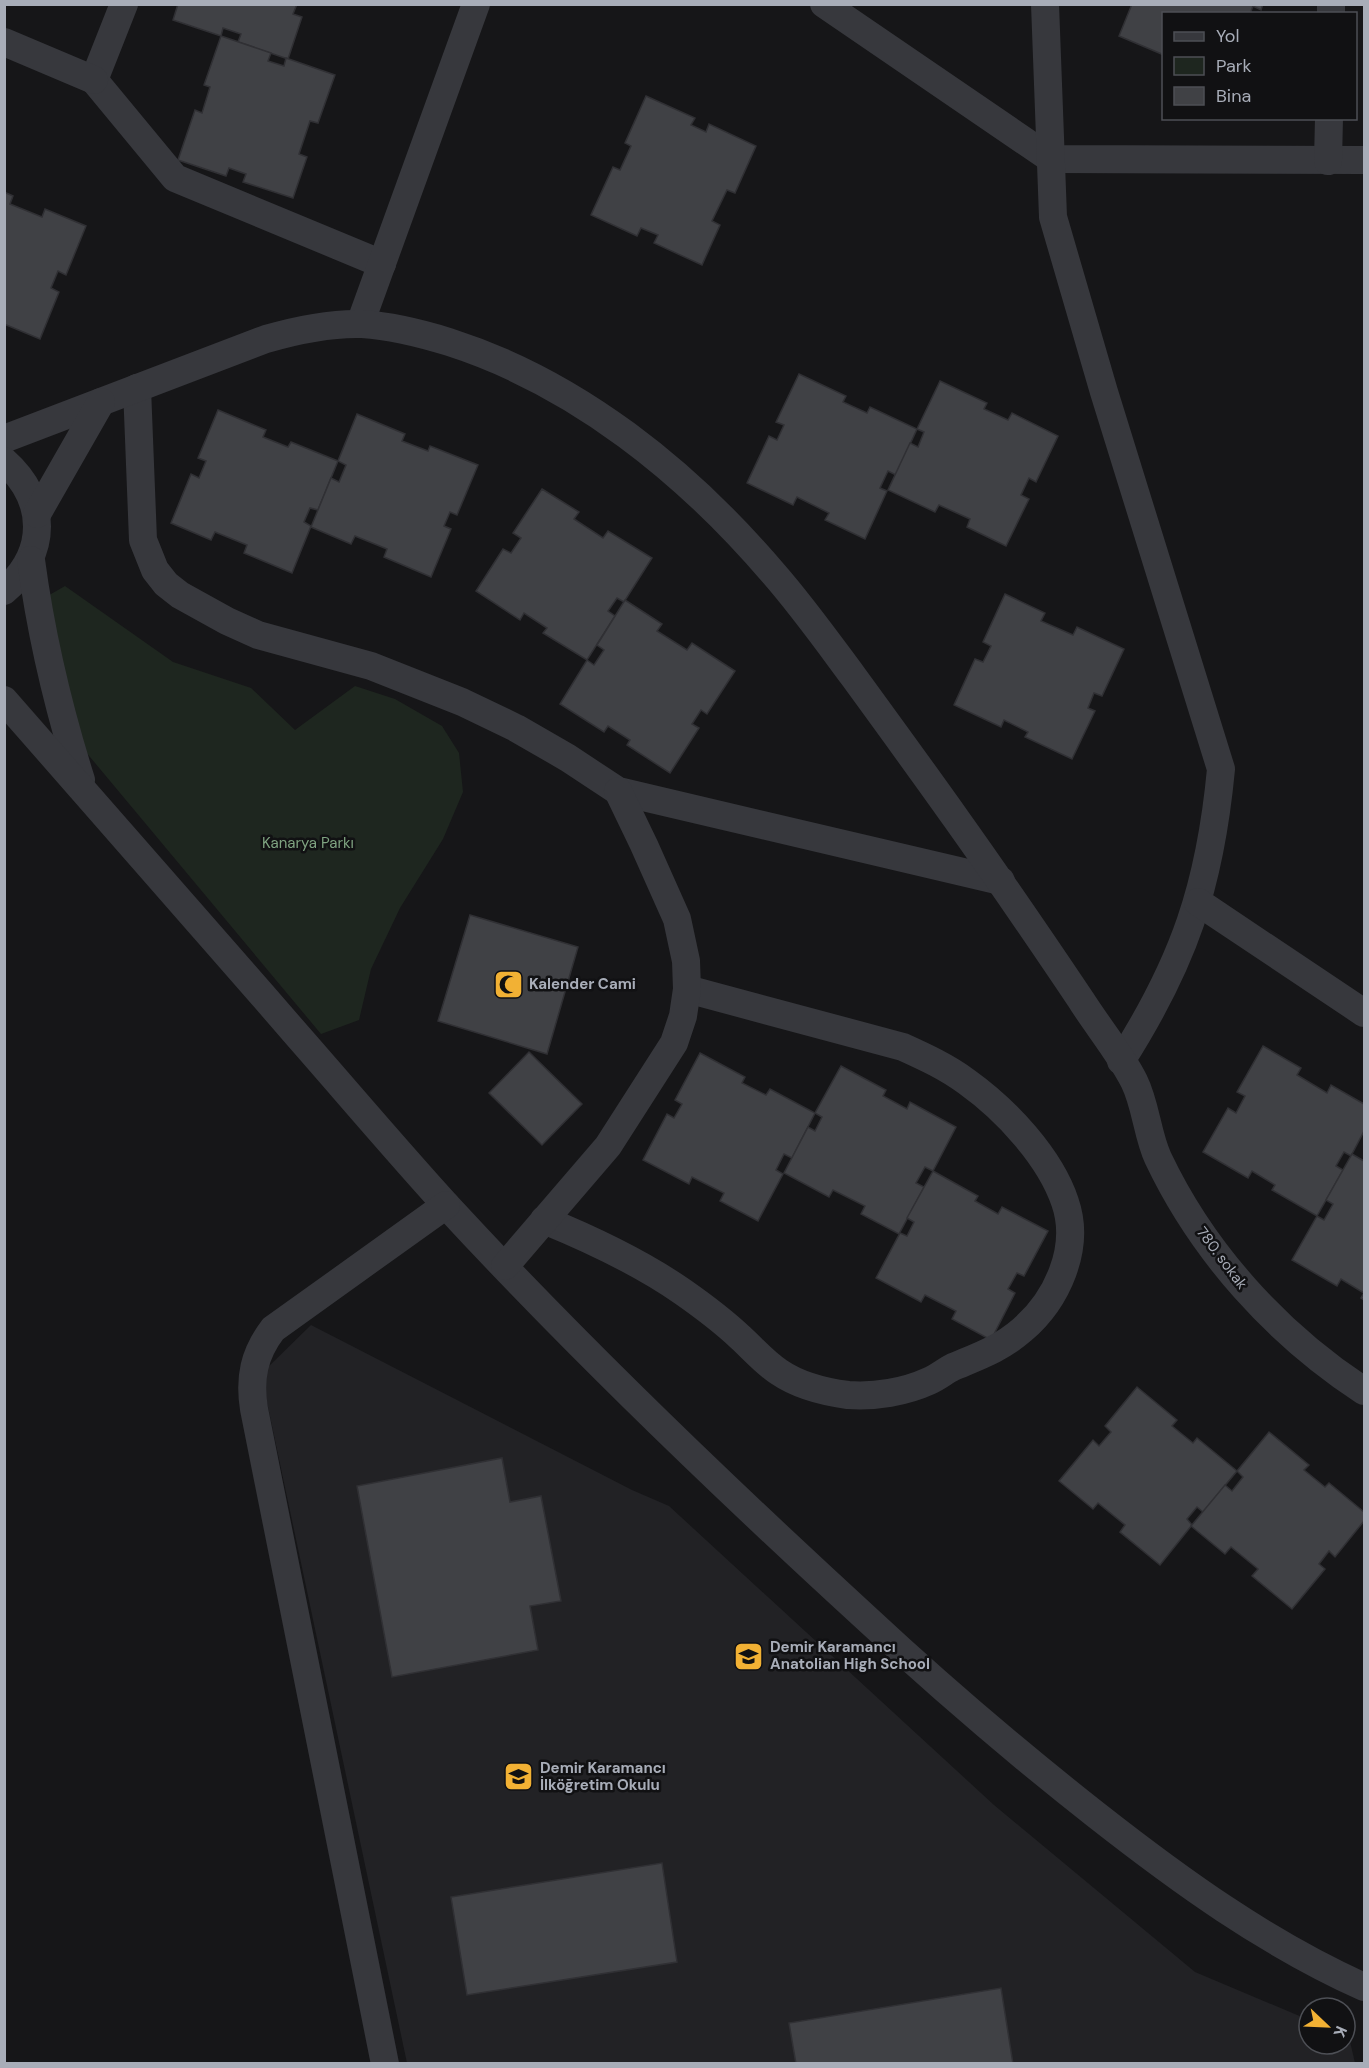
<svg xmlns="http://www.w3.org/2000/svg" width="1369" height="2068" font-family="'DM Sans',sans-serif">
<rect width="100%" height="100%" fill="#161618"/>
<!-- built -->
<polygon fill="#222225" points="311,1325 632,1490 669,1506 994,1805 1195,1972 1309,2020 1309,2044 1345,2044 1345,2035 1349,2037 1355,2063 407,2063 261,1374"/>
<!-- green -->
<polygon fill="#1e261f" points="65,586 173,662 251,688 295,730 355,686 395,699 442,726 459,753 463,792 443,839 400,908 371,969 359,1020 321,1034 65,727 32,605"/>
<!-- building -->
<g fill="#404145" stroke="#303034" stroke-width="1.5">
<polygon points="178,4 297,4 293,14 302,17 288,59 238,42 241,34 223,28 221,36 173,20"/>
<polygon points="1132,4 1263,4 1261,10 1253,6 1250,14 1164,14 1164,55 1119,36"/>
<polygon points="221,36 271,53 268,61 284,66 286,58 335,75 318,123 310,121 299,154 307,157 293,198 243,182 246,174 229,168 226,176 178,160 195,110 202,113 210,87 204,85"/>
<polygon points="646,96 695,118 691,125 706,132 709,124 756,146 735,193 727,190 712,221 720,225 702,265 654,243 658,235 641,228 637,236 591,215 613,167 620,170 631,146 625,143"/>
<polygon points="4,192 13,196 10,204 42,217 45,209 86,226 66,275 58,271 51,288 59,292 40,339 4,324"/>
<polygon points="799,374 846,396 843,402 867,413 870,407 917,429 896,475 888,471 880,488 887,491 865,539 825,520 829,513 797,497 793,505 747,483 769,436 777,440 784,425 776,422"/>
<polygon points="940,381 987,403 984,409 1008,420 1012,413 1058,436 1036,482 1029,478 1021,495 1029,499 1006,546 967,527 970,519 939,505 935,512 888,490 910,443 918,447 924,432 917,429"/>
<polygon points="218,410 266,430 263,437 288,447 291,442 338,461 318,510 310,508 304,522 311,526 292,573 244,553 247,545 215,532 211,540 171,523 191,474 199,478 206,461 198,458"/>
<polygon points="357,414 405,434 402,441 428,451 430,446 478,465 457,515 450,512 444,526 451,529 431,577 384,557 387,549 355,536 351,544 311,527 331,478 339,482 346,465 338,461"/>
<polygon points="542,489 579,512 574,519 603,538 608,531 652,558 624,602 617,598 608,611 615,616 587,660 543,633 547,628 524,613 520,620 476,591 503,549 511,553 521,538 513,533"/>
<polygon points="1005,594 1045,613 1041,621 1073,635 1077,627 1124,649 1102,696 1094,693 1088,708 1095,711 1072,759 1025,737 1028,732 1004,720 1001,727 954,705 975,659 983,662 991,646 983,642"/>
<polygon points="625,600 662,624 657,631 687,650 692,643 735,671 707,714 701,710 692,724 699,728 670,773 627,745 630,740 608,726 604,732 560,704 587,660 594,665 604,650 597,645"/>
<polygon points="470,915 578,947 547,1054 438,1021"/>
<polygon points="1263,1046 1301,1068 1297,1075 1327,1093 1331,1085 1364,1104 1364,1131 1351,1156 1344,1152 1336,1166 1343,1170 1317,1216 1272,1190 1275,1185 1252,1171 1248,1178 1203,1152 1228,1108 1236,1113 1245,1096 1237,1092"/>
<polygon points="529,1052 582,1104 542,1145 489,1093"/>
<polygon points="700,1053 745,1077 742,1083 766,1095 770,1089 815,1113 792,1158 784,1154 776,1170 783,1174 758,1221 720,1201 724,1193 692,1177 689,1184 643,1160 667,1114 674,1118 682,1104 675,1100"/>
<polygon points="841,1066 886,1090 883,1096 907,1109 910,1102 956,1127 933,1171 925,1167 916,1183 924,1187 899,1234 861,1214 865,1206 833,1190 829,1197 784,1173 808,1127 815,1131 822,1117 815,1113"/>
<polygon points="1352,1154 1364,1161 1364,1300 1361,1298 1364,1293 1341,1279 1337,1286 1292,1260 1317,1216 1324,1220 1333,1204 1326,1200"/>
<polygon points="933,1171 978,1196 975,1201 998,1214 1002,1207 1048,1231 1024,1276 1017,1273 1008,1289 1015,1293 991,1340 952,1319 956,1311 925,1295 921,1302 876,1278 900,1233 907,1236 914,1222 907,1218"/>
<polygon points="1137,1387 1177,1420 1172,1426 1193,1443 1197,1438 1237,1471 1203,1512 1197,1507 1187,1519 1192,1525 1160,1565 1120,1532 1125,1525 1098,1503 1093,1509 1059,1481 1093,1440 1099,1446 1111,1432 1105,1426"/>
<polygon points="1269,1432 1309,1465 1304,1470 1325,1487 1329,1483 1364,1512 1364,1521 1335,1557 1329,1551 1319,1564 1325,1569 1292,1609 1252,1576 1258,1569 1231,1547 1225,1554 1191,1526 1225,1485 1232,1491 1243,1477 1237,1471"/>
<polygon points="502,1458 510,1502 541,1496 561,1601 530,1606 538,1650 392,1677 357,1486"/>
<polygon points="662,1863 677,1962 467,1995 451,1897"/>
<polygon points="1001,1988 1013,2064 796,2064 789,2023"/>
</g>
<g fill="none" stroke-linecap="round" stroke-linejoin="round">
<!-- street -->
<g stroke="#37383d" stroke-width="28">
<polyline points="124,4 94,80 175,178 382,264"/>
<polyline points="824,4 1051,159 1364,160"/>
<path d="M1045 4 1053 217 1104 392 1221 769C1210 886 1184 962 1121 1061"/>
<polyline points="1331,14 1331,4"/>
<polyline points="4,42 94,80"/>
<polyline points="1328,161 1329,118"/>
<polyline points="360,324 476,4"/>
<polyline points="137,388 143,540 155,570 166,584 180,595 227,621 258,635 371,666 462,702 516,728 568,758 618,791 1001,881"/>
<path d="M4 439 266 339C297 330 329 323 362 324 392 326 420 333 449 342 577 383 687 472 774 574 802 606 827 641 853 676 888 724 923 772 957 820 999 879 1040 939 1081 1000 1098 1027 1120 1053 1134 1081 1146 1105 1147 1134 1158 1158 1203 1253 1277 1334 1364 1391"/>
<path d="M4 461C48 500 48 553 4 591"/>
<polyline points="37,514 101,402"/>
<path d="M31 560C41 635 58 707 81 780"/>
<path d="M4 700C102 812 200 923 297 1035 347 1092 396 1150 447 1206 579 1349 721 1485 865 1617 939 1686 1015 1751 1095 1814 1179 1880 1266 1943 1364 1987"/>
<polyline points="1198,902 1364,1013"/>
<path d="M544 1220C593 1240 640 1262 683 1292 703 1306 723 1321 741 1338 753 1349 765 1363 779 1372 798 1385 825 1392 848 1395 875 1397 905 1392 929 1381 938 1377 945 1371 953 1367 979 1356 1000 1349 1022 1330 1057 1300 1081 1248 1065 1202 1050 1157 1006 1110 967 1082 947 1067 925 1057 903 1047L687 989"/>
<polyline points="505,1266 608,1146 674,1043 683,1016 687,989 686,961 677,919 644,845 618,791"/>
<path d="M385 2064 254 1409C249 1378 254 1354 273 1329L446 1205"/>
</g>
</g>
<!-- icons -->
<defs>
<symbol id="mosque-square" viewBox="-11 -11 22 22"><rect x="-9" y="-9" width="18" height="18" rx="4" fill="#f2b134" stroke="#111113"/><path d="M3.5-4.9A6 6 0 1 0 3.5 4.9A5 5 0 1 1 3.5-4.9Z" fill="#111"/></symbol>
<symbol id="school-square" viewBox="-11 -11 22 22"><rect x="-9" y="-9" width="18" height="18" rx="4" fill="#f2b134" stroke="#111113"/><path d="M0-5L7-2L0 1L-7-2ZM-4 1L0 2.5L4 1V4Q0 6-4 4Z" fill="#111"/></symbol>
</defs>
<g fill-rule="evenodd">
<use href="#mosque-square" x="492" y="968" width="33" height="33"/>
<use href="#school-square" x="732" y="1640" width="33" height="33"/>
<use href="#school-square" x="502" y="1760" width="33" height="33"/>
</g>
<g text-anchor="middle" stroke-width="5" stroke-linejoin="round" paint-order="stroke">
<!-- park labels -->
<g font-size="15" fill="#7fa381" stroke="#111113">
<text x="308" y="848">Kanarya Parkı</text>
</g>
<!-- poi labels -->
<g font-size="15" font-weight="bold" fill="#a8adb8" stroke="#111113" text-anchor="start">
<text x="529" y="989">Kalender Cami</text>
<text x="770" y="1652">Demir Karamancı<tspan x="770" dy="17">Anatolian High School</tspan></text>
<text x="540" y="1773">Demir Karamancı<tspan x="540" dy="17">İlköğretim Okulu</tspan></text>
</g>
<!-- street labels -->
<g font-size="15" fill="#a8adb8" stroke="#111113">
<text transform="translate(1222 1258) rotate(53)" y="5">780. sokak</text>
</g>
</g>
<!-- border -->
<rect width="1369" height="2068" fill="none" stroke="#a8adb8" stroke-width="12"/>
<!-- legend -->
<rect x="1162" y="12" width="195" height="108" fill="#111113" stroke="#4d4f55" stroke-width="1.5"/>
<rect x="1174" y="32" width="30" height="9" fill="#37383d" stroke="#4d4f55" stroke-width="1.5"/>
<text x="1216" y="42" font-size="18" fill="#a8adb8">Yol</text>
<rect x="1174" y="57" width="30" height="18" fill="#1e261f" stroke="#4d4f55" stroke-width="1.5"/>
<text x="1216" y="72" font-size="18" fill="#a8adb8">Park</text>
<rect x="1174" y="87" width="30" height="18" fill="#404145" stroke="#4d4f55" stroke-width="1.5"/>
<text x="1216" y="102" font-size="18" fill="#a8adb8">Bina</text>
<!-- north arrow -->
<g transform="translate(1327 2026) rotate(113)"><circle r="28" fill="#111113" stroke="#4d4f55" stroke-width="1.5"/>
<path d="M0-4.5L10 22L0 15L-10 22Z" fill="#f2b134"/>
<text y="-9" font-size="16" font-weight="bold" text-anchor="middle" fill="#a8adb8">K</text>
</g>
</svg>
